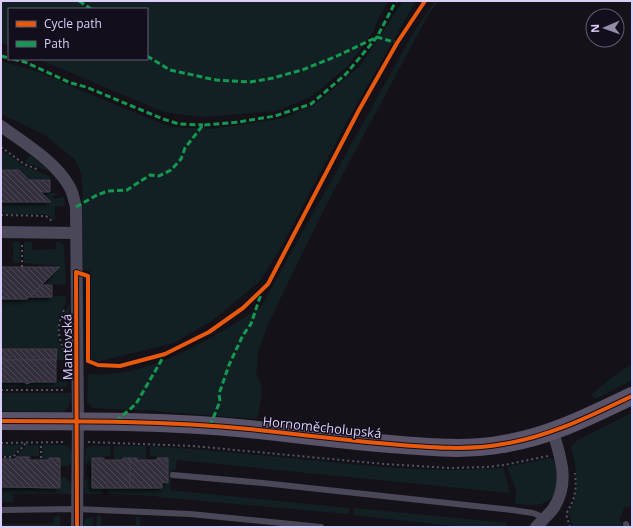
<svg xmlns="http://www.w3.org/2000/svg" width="633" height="528" font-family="'Open Sans',sans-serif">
<defs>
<pattern id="building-back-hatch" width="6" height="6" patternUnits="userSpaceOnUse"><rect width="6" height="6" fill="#332f3a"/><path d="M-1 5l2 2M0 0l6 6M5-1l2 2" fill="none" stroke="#504c57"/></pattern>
<filter id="shadow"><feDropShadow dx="-3" dy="3" stdDeviation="2" flood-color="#0009"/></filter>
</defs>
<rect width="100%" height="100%" fill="#141218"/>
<!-- green -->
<g fill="#122023">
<polygon points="1,1 388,1 377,21 374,31 347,67 312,96 277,111 201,117 164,112 38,59 147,59 147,9 9,9 9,46 1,43"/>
<polygon points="403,1 416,1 345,125 283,244 260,281 213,320 174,343 96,362 91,359 90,271 83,270 82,175 75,160 45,135 1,114 1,61 39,72 87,93 170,127 212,129 284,118 314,105 361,65"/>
<path d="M435 1H438L427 17 321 215 269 322 259 348 256 374 261 383 262 393 257 419 153 411 93 408 87 402 88 374C95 374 102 375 109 374 162 370 217 335 261 307L412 35Z"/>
<polygon points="1,150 22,165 49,176 51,179 29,180 19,170 1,170"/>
<polygon points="30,155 50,172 25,162"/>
<polygon points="50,193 57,193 57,195 53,196 54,199 64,197 65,206 55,207 55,221 47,214 5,214 1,210 1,202 50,202 44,194"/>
<rect x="13" y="242" width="7" height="21"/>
<polygon points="24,242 32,242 32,250 56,249 56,242 60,242 64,245 66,285 45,284 61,266 24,263"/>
<polygon points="66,296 66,302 58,319 58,341 67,360 56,360 56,349 1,349 1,299 27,299 30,297"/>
<polygon points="70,303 70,320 61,320"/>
<polygon points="62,340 71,340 71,358"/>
<polygon points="632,364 632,380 596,399 591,395 613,377"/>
<rect x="1" y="382" width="66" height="5"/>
<path d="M1 393H71C71 402 70 407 63 412L1 411Z"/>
<path d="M632 413V506L624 508 620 519 623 527H573L568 513C582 491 576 469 571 446L579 439Z"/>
<polygon points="1,445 22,445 12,456 1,456"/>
<polygon points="27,445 39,445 39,456 29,456 29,458 16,457"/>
<path d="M43 445H67C72 450 73 456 72 463L67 466 60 467V458H49V460H42Z"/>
<polygon points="88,446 111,446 110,456 92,458 92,467 88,466 85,463 85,451"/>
<polygon points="114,446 146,446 146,460 137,460 137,458 124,458 123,460 114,460"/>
<path d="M150 446C207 450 263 455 320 461 381 467 441 473 503 468L510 493 177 460 176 470H172L170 490 349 508V514L158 497V496L109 494 107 491 104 490 100 494H85L84 482 86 479 92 477V488H162V482L167 483 157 457 150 456Z"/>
<path d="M552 458C557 466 557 471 557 480 557 507 535 507 515 503L516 490 507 467Z"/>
<polygon points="60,477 65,477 72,484 72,494 13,494 13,502 1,502 1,487 60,488"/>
<polygon points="354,508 507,523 506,527 463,527 353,515"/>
<polygon points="54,516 60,516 60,527 1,527 1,524 54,524"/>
<polygon points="93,516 93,527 83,527 85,520"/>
<polygon points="97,516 101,516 101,525 136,525 136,517 140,517 140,526 160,527 96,527"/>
</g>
<!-- building -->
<g fill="url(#building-back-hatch)" stroke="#423c4b" filter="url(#shadow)">
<polygon points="1,170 19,170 51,202 1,202"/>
<polygon points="29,180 50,180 50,192 41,192"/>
<polygon points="1,267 60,267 27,299 1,299"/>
<polygon points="42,285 52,285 52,297 30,297"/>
<polygon points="1,349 57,349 56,360 1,360"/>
<polygon points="1,360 56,360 56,382 32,382 26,384 25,382 1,382"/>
<polygon points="16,457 30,457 29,460 49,460 49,458 60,458 60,488 1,487 1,459 16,459"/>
<polygon points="92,458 104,458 104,460 123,460 123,458 130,458 130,488 92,488"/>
<polygon points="130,458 137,458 137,460 157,460 157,458 168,458 168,483 162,482 162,488 130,488"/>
</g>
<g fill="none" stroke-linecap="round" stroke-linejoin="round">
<!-- path -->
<g stroke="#4f5764" stroke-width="2" stroke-dasharray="2 3" stroke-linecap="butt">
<polyline points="1,147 24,164 39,170"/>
<polyline points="1,215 46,216 52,221"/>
<polyline points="22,267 22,243"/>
<path d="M64 310C56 326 58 337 65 353"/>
<polyline points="1,390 66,390"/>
<polyline points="88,442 193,446 384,464 450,468 487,467 504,465 548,456"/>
<polyline points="1,443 66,442"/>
<polyline points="4,457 12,457 15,455 26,443"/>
<polyline points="41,458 41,443"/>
<path d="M570 527 566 514C575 499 577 490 575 473"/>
</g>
<!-- lane -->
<g stroke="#4a4758" stroke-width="6">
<polyline points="173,475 263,483 512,510 533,513 545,518"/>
<polyline points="1,510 77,509 190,514 321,527"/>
<polyline points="626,524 627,527"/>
</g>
<!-- street -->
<g stroke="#4a4758" stroke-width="12">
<path d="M1 126C24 143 55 161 69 186 73 192 74 200 76 207L78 421 77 527"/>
<polyline points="1,232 76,233"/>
<path d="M536 527C542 521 548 515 553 509 570 484 561 458 553 432"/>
</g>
<!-- secondary -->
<path stroke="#59536a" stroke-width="18" d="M1 421C84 421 167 421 249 429 296 434 343 440 390 444 427 447 466 451 503 444 549 437 590 416 632 396"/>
<!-- quiet -->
<g stroke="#139951" stroke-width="3" stroke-dasharray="6 3" stroke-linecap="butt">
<polyline points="79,1 91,9"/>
<polyline points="1,56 9,58"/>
<polyline points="147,56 170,70 216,80 250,82 273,78 302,70 337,56 377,37 397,43"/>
<polyline points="13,59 25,62 71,83 86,87 163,119 179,124 203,125"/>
<polyline points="76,207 97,195 108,191 127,190 150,175 159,176 171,170 181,159 185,148 203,125 239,122 275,116 311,104 346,74 377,37 396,1"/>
<polyline points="116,421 136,404 165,354"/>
<polyline points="210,426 220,401 219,394 229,365 243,335 251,324 261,294"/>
</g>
<defs>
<g id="cycleway">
<path d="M1 421C84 421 167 421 249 429 296 434 343 440 390 444 427 447 466 451 503 444 549 437 590 416 632 396"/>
<polyline points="77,527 76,272 88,276 88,361 98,365 120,366 165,354 209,332 243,308 268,284 359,110 397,43 425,1"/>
</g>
</defs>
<!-- cycleway casing -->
<use href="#cycleway" stroke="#130e1c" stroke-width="6"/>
<!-- cycleway -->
<use href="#cycleway" stroke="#e8590c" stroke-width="4"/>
</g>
<g text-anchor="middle" stroke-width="3" stroke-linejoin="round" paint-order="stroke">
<!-- street labels -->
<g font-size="13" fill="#dbcef9" stroke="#130e1c">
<text transform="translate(67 347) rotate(-91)" y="5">Mantovská</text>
<text transform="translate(322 427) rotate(6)" y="5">Hornoměcholupská</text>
</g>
</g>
<!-- border -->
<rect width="633" height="528" fill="none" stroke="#dbcef9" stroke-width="4"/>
<!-- legend -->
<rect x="8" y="8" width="140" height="52" fill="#130e1c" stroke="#635b74"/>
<rect x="16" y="21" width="20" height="6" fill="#e8590c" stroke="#635b74"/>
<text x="44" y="28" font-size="12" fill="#dbcef9">Cycle path</text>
<rect x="16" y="41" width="20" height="6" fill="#139951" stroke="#635b74"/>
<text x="44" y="48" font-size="12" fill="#dbcef9">Path</text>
<!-- north arrow -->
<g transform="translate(605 28) rotate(268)"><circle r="19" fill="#130e1c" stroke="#635b74"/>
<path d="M0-3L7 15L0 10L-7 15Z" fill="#958caa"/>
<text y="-6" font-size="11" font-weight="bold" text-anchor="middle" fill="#dbcef9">N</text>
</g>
</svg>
